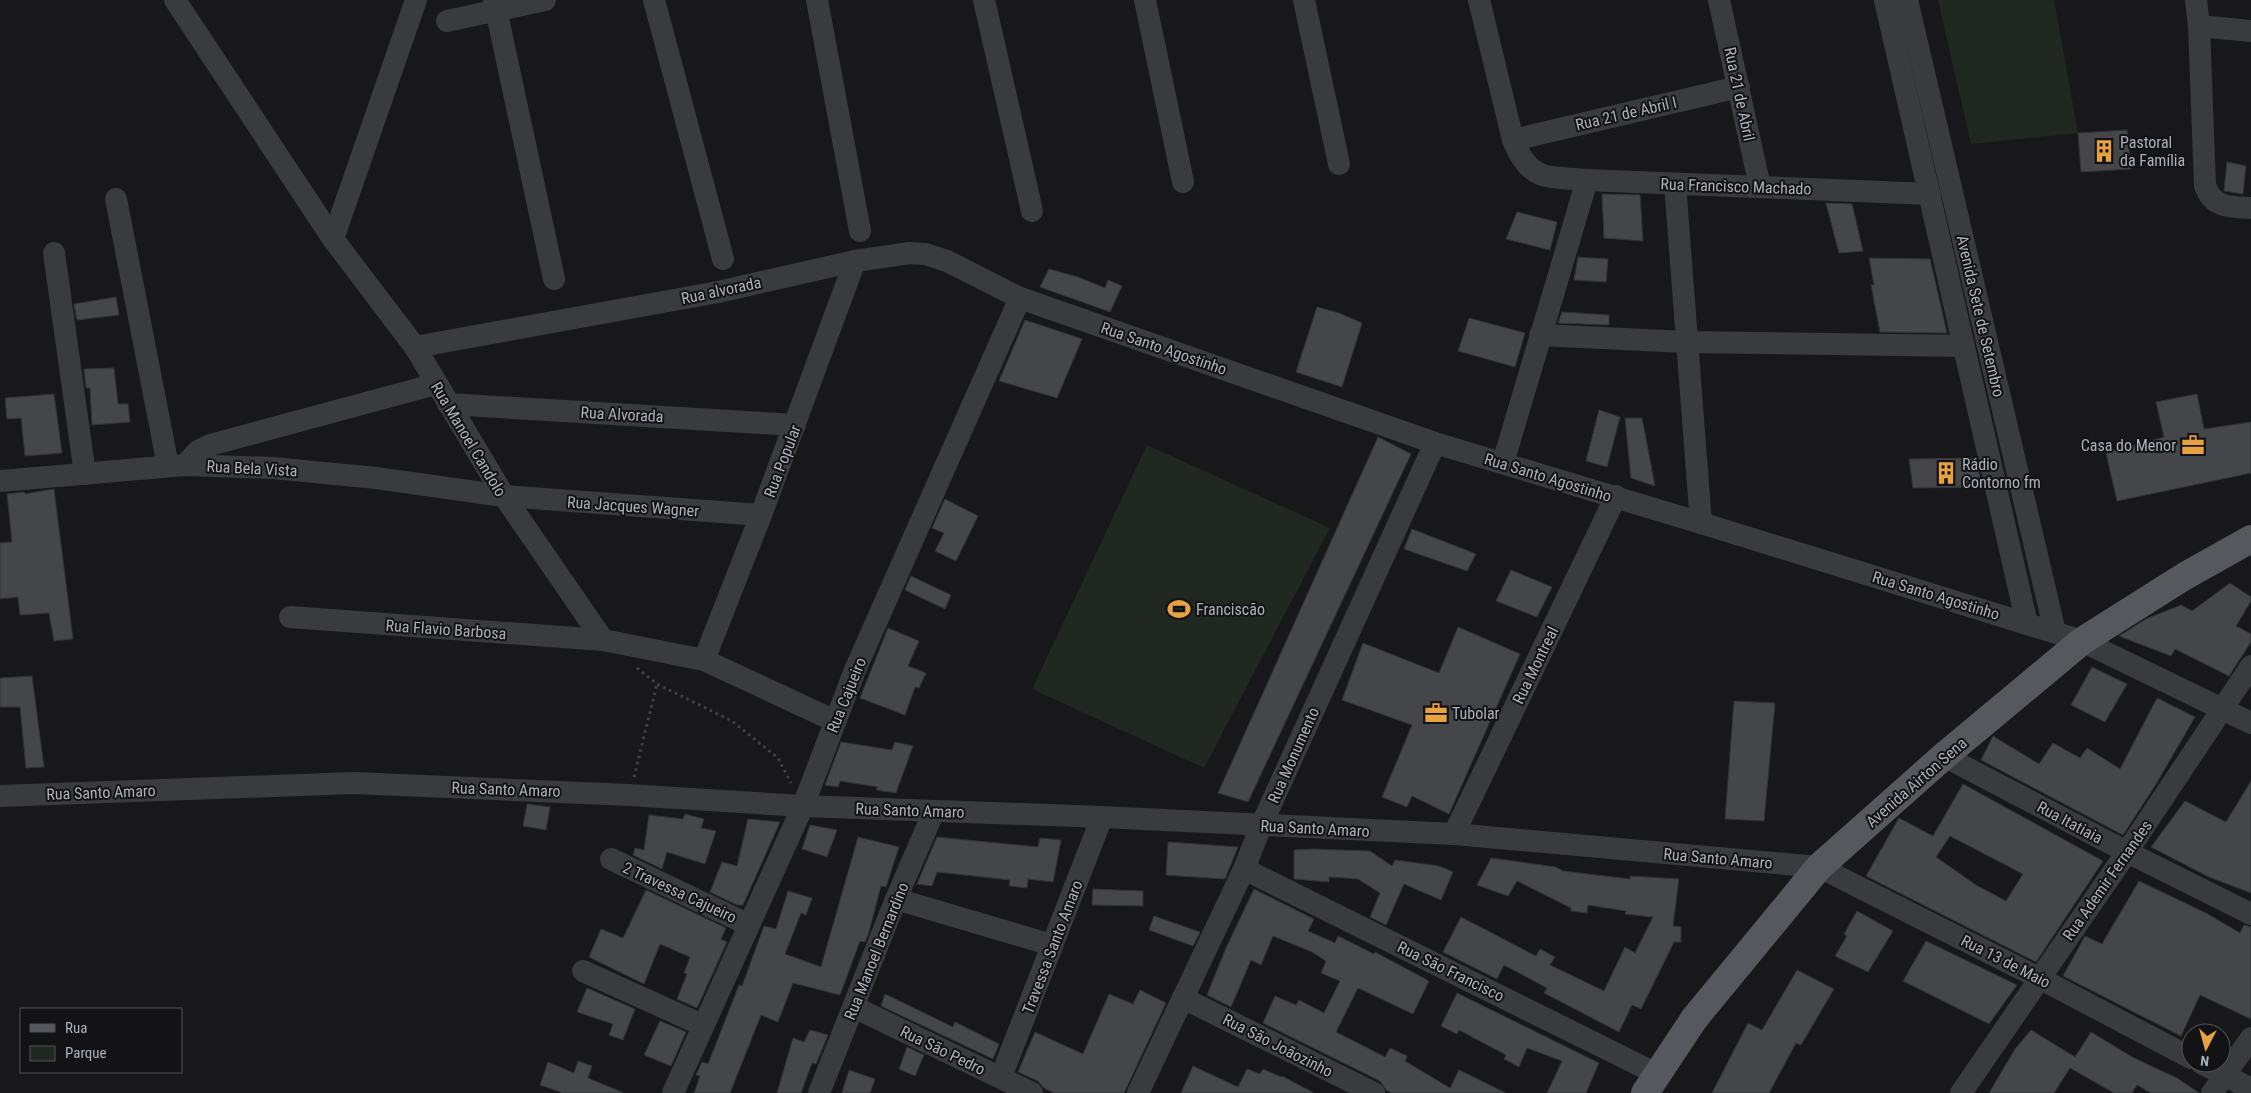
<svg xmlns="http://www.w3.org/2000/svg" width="2251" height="1093" font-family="'Roboto Condensed',sans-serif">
<rect width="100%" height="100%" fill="#18181a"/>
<!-- green -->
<g fill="#202821">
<polygon points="1938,0 2054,0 2078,133 1971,144"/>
<polygon points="1147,445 1330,528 1204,768 1032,689"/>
</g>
<!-- building -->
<g fill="#45464a" stroke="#323336" fill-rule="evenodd">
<polygon points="2127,130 2131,169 2081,172 2078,133"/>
<polygon points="2227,162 2246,166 2243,194 2224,191"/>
<polygon points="1602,194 1640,195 1643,241 1604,238"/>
<polygon points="1826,203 1852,204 1863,251 1839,253"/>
<polygon points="1517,212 1557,222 1550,250 1506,239"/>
<polygon points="1578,257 1608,259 1606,282 1574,280"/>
<polygon points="1869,258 1930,259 1947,333 1880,332 1871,285 1874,285"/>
<polygon points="1049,269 1078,277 1105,288 1108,280 1122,286 1110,312 1040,287"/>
<polygon points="116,297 119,315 77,320 74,304"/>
<polygon points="1317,307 1339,313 1362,323 1342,387 1296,372"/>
<polygon points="1562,312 1609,315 1609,325 1558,323"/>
<polygon points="1469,318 1525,333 1515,367 1458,351"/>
<polygon points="1025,320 1082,339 1057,398 999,381"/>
<polygon points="114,368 118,404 128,404 130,422 92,425 90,388 86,388 84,369"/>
<polygon points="54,394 62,453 25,456 21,418 7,419 5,398"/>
<polygon points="2197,394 2204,429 2251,422 2251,473 2117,501 2106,453 2164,437 2156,402"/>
<polygon points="1599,410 1620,417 1607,467 1586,461"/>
<polygon points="1625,418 1642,418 1655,486 1631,478"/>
<polygon points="1378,437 1411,454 1248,802 1218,793"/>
<polygon points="1976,458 1982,487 1913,488 1909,459"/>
<polygon points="54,489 73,639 54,641 49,613 20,615 18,597 0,599 0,543 12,542 7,494 24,492 25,494"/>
<polygon points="945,499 978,516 956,561 935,551 944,533 932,528"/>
<polygon points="1412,529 1476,554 1467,571 1404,549"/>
<polygon points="1511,570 1552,587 1537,617 1496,601"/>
<polygon points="911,576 951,595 945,609 905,590"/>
<polygon points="2230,583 2251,597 2251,601 2236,626 2251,634 2251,642 2229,676 2175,649 2171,656 2119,636 2146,619 2181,605 2192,611"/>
<polygon points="1458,627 1520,654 1449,814 1412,796 1407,807 1382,797 1412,725 1342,700 1363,643 1439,673"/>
<polygon points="888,628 919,641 908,666 926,673 919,688 915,687 905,715 860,698"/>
<polygon points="2092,667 2127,684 2105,722 2071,705"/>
<polygon points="32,676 44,767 26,768 20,707 0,707 0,678"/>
<polygon points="2157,698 2195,717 2156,784 2123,835 1981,760 1993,736 2039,764 2053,743 2080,758 2087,748 2120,769"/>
<polygon points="1734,701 1775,703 1764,821 1725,819"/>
<polygon points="841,742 892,750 895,742 913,746 896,793 876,790 878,787 840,781 838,787 825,785"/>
<polygon points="2251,781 2251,893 2209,877 2151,847 2185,801 2226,822"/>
<path d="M1963 784 2103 861 2036 962 1866 876 1899 818 1933 836ZM1950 836 2023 874 2006 901 1976 885 1936 857Z"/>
<polygon points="527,804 550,807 546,830 523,826"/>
<polygon points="685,814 704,819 701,828 716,831 705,864 667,852 662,869 633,855 635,848 644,850 649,815 683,819"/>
<polygon points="748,819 780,822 743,905 737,905 710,892 722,862 737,866"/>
<polygon points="810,825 837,830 827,857 802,849"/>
<polygon points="858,837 899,847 886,887 881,886 868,935 865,942 860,941 840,995 793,983 778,1022 761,1015 730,1093 694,1093 700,1076 696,1075 702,1062 708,1064 739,985 742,986 764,926 776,929 788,891 812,898 806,915 801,913 785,954 821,967"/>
<polygon points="937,837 1038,847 1040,838 1061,840 1053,882 1028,879 1027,888 1009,886 1010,880 937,872 932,886 917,884"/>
<polygon points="1168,842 1197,844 1238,847 1225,879 1179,876 1166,875"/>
<polygon points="1312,849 1370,851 1392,866 1395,860 1439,866 1453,872 1441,900 1404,884 1386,925 1370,917 1380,893 1358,879 1329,877 1329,882 1294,879 1294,850"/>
<polygon points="1491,858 1556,867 1563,871 1630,879 1630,876 1679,879 1673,926 1681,927 1681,942 1674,942 1641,1009 1632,1005 1619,1032 1544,993 1547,988 1504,965 1497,979 1443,952 1461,917 1536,956 1540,949 1555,957 1550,965 1604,991 1625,947 1635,953 1653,917 1625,914 1626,911 1588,905 1587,913 1571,911 1571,908 1517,881 1508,896 1477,885"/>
<polygon points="2139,881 2206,913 2240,933 2244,925 2251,927 2251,1019 2200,995 2181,1036 2063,976 2085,936 2102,944"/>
<polygon points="1093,889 1143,891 1143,906 1092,905"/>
<polygon points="1254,889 1314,919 1308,931 1335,943 1338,936 1374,954 1375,952 1429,981 1413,1014 1358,988 1336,1032 1385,1057 1390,1048 1407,1056 1405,1061 1450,1088 1459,1070 1506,1093 1392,1093 1386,1090 1380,1081 1263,1023 1275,996 1296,1005 1299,1000 1324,1013 1340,981 1321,973 1326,961 1312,952 1273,936 1261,965 1251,960 1231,1007 1207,995 1226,948"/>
<polygon points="646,890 726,928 721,939 727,942 697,1008 677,999 687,974 684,973 690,957 660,944 644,984 589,957 601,929 623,938"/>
<polygon points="1857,911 1893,931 1868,972 1835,956 1847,936 1844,934"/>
<polygon points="1154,916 1200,932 1193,946 1149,930"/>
<polygon points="1926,941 2017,985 1989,1024 1903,981"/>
<polygon points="1797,970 1834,989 1801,1045 1796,1043 1769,1093 1712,1093 1748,1023 1762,1030"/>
<polygon points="587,988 635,1009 623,1040 609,1035 613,1024 577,1012"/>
<polygon points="1140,990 1166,1003 1124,1093 1054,1093 1044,1088 1038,1081 1018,1072 1035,1032 1083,1054 1109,994 1133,1004"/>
<polygon points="1457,993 1599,1063 1586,1093 1547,1093 1562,1061 1527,1048 1519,1067 1504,1059 1506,1055 1459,1030 1457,1034 1441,1026"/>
<polygon points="885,994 953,1027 955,1022 999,1044 993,1059 881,1006"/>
<polygon points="660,1021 686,1032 671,1066 644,1055"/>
<polygon points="810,1030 828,1035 816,1064 812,1063 801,1093 777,1093 793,1038 804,1042"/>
<polygon points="2031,1030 2075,1057 2091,1032 2134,1058 2177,1078 2199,1093 2151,1093 2137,1085 2132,1093 2114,1093 2070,1068 2054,1093 1989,1093 2015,1049"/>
<polygon points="907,1047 924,1055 915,1076 899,1069"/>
<polygon points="578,1061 592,1066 588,1078 624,1093 563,1093 540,1085 548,1062 574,1073"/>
<polygon points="1193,1066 1238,1087 1247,1069 1260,1074 1263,1069 1281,1077 1282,1076 1314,1093 1181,1093"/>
<polygon points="849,1070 875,1079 870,1093 842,1093"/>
</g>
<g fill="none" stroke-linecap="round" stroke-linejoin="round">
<!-- path -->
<g stroke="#3f4246" stroke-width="3" stroke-dasharray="2.5 4" stroke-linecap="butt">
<polyline points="637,668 657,684 732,721 778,758 791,783"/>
<polyline points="634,777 657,684"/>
</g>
<!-- minor -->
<g stroke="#393b3f" stroke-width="22">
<polyline points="175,0 333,239 415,347 504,496 603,640"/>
<polyline points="494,0 554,279"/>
<polyline points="654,0 723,259"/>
<polyline points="817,0 860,231"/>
<polyline points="984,0 1032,211"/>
<polyline points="1145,0 1183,182"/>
<polyline points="1304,0 1339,164"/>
<path d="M1479 0 1513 140C1530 182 1546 176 1587 180L1930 194"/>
<polyline points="1719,0 1760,187"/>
<polyline points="1885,0 2027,624"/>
<polyline points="1907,0 2055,632"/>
<path d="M2196 0 2199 26 2205 185C2212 208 2230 207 2251 208"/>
<polyline points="447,21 545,0"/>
<polyline points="2199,26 2251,31"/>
<polyline points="1513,140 1739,87"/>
<polyline points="1675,184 1701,523"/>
<polyline points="116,199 168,466"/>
<polyline points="333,239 416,0"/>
<polyline points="54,253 85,474"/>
<polyline points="1540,335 1686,342 1964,346"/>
<polyline points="415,347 718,292 855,261 910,253 925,254 947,261 1020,298 1435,443 1701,523 2082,641 2251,723"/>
<polyline points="448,404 795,425"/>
<polyline points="1503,463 1587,180"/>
<polyline points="185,465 198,451 210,445 436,384"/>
<polyline points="0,481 185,465 273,468 376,478 504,496 761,515"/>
<polyline points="290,617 603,640 704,660 835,721"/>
<polyline points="704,660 761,515 855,261"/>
<polyline points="1944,756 2127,852 2251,914"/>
<polyline points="0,796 354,783 629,795 803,806 1102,817 1454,834 1819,867 2039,978 2191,1058"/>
<polyline points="1454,834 1616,496"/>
<polyline points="611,859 749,925"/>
<polyline points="1244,869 1657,1074"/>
<polyline points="896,899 1052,945"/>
<polyline points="583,971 702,1025"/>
<polyline points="1183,998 1374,1093"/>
<polyline points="854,1007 1032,1093"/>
<polyline points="2201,1063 2251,1089"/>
<polyline points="1001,1077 1102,817"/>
<polyline points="673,1093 803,806 855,670 1020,298"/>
<polyline points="819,1093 896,899 934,811"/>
<polyline points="1138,1093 1244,869 1261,826 1435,443"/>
<polyline points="1961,1093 2127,852 2251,666"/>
<polyline points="2212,1093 2251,1038"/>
</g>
<!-- major -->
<polyline stroke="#56585e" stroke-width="28" points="1645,1093 1694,1019 1819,867 1944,756 2082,641 2185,576 2251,539"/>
</g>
<!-- icons -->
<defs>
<symbol id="building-bare" viewBox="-9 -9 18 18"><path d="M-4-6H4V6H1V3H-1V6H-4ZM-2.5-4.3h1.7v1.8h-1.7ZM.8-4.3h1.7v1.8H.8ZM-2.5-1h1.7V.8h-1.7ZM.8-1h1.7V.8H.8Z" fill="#e9a242" stroke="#131315" stroke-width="2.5" paint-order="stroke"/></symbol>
<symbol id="office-bare" viewBox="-9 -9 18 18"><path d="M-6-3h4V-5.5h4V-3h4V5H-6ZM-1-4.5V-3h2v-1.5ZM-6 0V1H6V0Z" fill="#e9a242" stroke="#131315" stroke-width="2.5" paint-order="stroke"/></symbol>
<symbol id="stadium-bare" viewBox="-9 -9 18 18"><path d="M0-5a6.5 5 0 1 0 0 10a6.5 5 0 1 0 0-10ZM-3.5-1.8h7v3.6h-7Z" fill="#e9a242" stroke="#131315" stroke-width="2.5" paint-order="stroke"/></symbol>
</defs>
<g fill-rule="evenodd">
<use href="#building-bare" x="2088" y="135" width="32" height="32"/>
<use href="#office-bare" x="2177" y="429" width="32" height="32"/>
<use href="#building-bare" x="1930" y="457" width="32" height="32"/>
<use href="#stadium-bare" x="1163" y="593" width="32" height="32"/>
<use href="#office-bare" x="1420" y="697" width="32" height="32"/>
</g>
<g text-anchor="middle" stroke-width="4" stroke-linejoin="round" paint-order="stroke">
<!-- street labels -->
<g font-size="16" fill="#abb1b9" stroke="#131315">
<text transform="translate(1740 94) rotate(78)" y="6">Rua 21 de Abril</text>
<text transform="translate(1626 113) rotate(-13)" y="6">Rua 21 de Abril I</text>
<text transform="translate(1736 186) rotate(2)" y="6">Rua Francisco Machado</text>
<text transform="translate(721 290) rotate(-12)" y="6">Rua alvorada</text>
<text transform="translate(1981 316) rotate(77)" y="6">Avenida Sete de Setembro</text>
<text transform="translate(1164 348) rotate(19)" y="6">Rua Santo Agostinho</text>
<text transform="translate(622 414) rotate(3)" y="6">Rua Alvorada</text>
<text transform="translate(469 439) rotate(59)" y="6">Rua Manoel Candolo</text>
<text transform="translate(782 461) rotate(-69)" y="6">Rua Popular</text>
<text transform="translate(252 468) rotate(3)" y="6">Rua Bela Vista</text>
<text transform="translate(1548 477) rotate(17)" y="6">Rua Santo Agostinho</text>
<text transform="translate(633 506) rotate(4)" y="6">Rua Jacques Wagner</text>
<text transform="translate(1936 595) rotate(17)" y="6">Rua Santo Agostinho</text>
<text transform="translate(446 629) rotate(4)" y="6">Rua Flavio Barbosa</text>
<text transform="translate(1535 665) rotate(-64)" y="6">Rua Montreal</text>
<text transform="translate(846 695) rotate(-68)" y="6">Rua Cajueiro</text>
<text transform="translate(1293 755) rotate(-66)" y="6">Rua Monumento</text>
<text transform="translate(1916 782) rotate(-41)" y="6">Avenida Airton Sena</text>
<text transform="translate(506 789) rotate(2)" y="6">Rua Santo Amaro</text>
<text transform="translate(101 792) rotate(-2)" y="6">Rua Santo Amaro</text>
<text transform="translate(910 810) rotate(2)" y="6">Rua Santo Amaro</text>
<text transform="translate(2070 822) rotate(28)" y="6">Rua Itatiaia</text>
<text transform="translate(1315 828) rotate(3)" y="6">Rua Santo Amaro</text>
<text transform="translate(1718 858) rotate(5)" y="6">Rua Santo Amaro</text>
<text transform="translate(2107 880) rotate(-55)" y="6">Rua Ademir Fernandes</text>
<text transform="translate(680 892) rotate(25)" y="6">2 Travessa Cajueiro</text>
<text transform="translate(1052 947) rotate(-69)" y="6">Travessa Santo Amaro</text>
<text transform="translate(876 951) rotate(-68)" y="6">Rua Manoel Bernardino</text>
<text transform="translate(2006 961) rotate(27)" y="6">Rua 13 de Maio</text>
<text transform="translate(1451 971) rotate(26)" y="6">Rua São Francisco</text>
<text transform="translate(1278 1045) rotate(27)" y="6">Rua São Joãozinho</text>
<text transform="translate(943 1050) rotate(26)" y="6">Rua São Pedro</text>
</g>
<!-- poi labels -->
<g font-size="16" fill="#abb1b9" stroke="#131315" text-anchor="start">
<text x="2120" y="148">Pastoral<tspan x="2120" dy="18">da Família</tspan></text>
<text x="2176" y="451" text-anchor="end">Casa do Menor</text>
<text x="1962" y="470">Rádio<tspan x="1962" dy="18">Contorno fm</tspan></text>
<text x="1196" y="615">Franciscão</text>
<text x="1452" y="719">Tubolar</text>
</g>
</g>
<!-- legend -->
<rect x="20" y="1008" width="162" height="65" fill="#131315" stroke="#505257"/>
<rect x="30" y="1024" width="25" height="8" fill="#56585e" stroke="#505257"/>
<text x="65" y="1033" font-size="15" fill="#abb1b9">Rua</text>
<rect x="30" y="1046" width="25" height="15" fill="#202821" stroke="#505257"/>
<text x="65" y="1058" font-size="15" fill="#abb1b9">Parque</text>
<!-- north arrow -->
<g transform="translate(2206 1048) rotate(186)"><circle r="24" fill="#131315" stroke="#505257"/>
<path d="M0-4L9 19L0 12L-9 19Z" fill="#e9a242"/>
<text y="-8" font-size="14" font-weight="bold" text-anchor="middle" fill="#abb1b9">N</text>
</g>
</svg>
